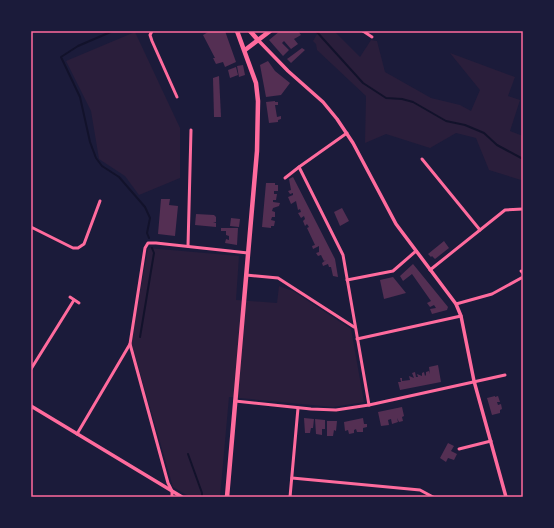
<svg xmlns="http://www.w3.org/2000/svg" width="554" height="528" font-family="Manrope,sans-serif">
<rect width="100%" height="100%" fill="#1b1b3a"/>
<!-- green -->
<g fill="#2a1e3b">
<polygon points="319,31 334,31 360,57 371,40 377,41 385,72 431,98 460,105 471,111 480,90 450,53 515,77 508,96 520,100 510,131 523,136 523,178 521,180 489,170 476,138 456,133 430,148 386,134 365,143 366,96 317,50 316,44 313,41"/>
<polygon points="135,32 180,128 180,178 139,195 125,176 99,159 91,111 66,61"/>
<polygon points="148,248 239,256 236,300 277,303 279,286 293,291 351,329 364,402 333,407 229,397 220,497 190,497 173,487 131,342"/>
</g>
<g fill="none" stroke-linecap="round" stroke-linejoin="round">
<!-- stream -->
<g stroke="#12122b" stroke-width="2">
<polyline points="113,31 78,46 61,57 80,97 90,142 96,158 102,166 119,177 145,207 150,218 147,233 149,238"/>
<polyline points="316,31 363,83 386,98 402,99 413,102 446,121 465,125 484,133 497,145 523,159"/>
<polyline points="140,337 154,253 152,248"/>
<polyline points="188,454 202,493 202,497"/>
</g>
</g>
<!-- building -->
<g fill="#542f53">
<polygon points="210,31 225,31 236,62 225,67 223,62 216,64 213,58 215,58 203,35"/>
<polygon points="280,31 298,31 301,35 294,39 298,44 291,49 284,41 282,43 289,50 283,56 269,40"/>
<polygon points="302,48 305,50 291,63 287,59"/>
<polygon points="268,61 275,71 290,83 281,95 266,97 260,65"/>
<polygon points="243,65 245,75 239,77 237,66"/>
<polygon points="236,67 238,75 230,78 228,70"/>
<polygon points="219,76 221,117 214,117 213,78"/>
<polygon points="275,101 275,102 278,102 278,105 275,105 277,117 281,116 281,119 278,120 278,122 269,123 266,102"/>
<polygon points="293,177 335,259 338,277 333,276 331,267 329,267 328,264 323,266 322,263 326,260 324,261 321,255 318,256 316,253 319,252 319,246 313,249 312,246 315,245 307,228 309,227 307,224 305,226 303,221 305,219 304,216 301,218 298,213 301,212 300,209 298,210 296,201 291,204 288,197 293,195 293,193 290,194 288,191 291,190 289,179"/>
<polygon points="266,183 275,183 275,185 278,185 278,191 274,191 274,194 277,194 276,200 273,200 273,202 280,203 279,206 273,208 272,211 275,212 275,217 272,217 271,220 275,221 274,226 271,226 271,228 262,227"/>
<polygon points="161,199 170,199 169,205 178,206 175,236 158,234"/>
<polygon points="342,208 349,221 340,226 334,212"/>
<polygon points="196,214 214,215 216,217 216,222 213,222 216,223 216,227 195,225"/>
<polygon points="231,218 240,219 239,227 230,226"/>
<polygon points="221,228 238,228 237,245 225,243 226,239 229,240 229,236 226,235 226,231 221,231"/>
<polygon points="444,241 449,248 435,259 432,256 431,257 428,254"/>
<polygon points="413,264 448,307 447,310 432,314 430,309 436,308 434,305 430,307 427,303 431,301 412,274 403,281 400,276"/>
<polygon points="393,277 406,293 384,299 380,280"/>
<polygon points="438,365 441,382 400,390 398,382 401,382 400,378 402,378 402,381 410,380 409,376 414,378 412,373 415,372 416,377 418,377 417,374 422,376 422,373 424,372 425,376 426,375 426,372 429,371 430,374 429,367"/>
<polygon points="495,396 495,397 498,396 500,402 497,402 498,405 501,404 502,409 500,410 500,413 492,415 487,398"/>
<polygon points="402,407 404,416 402,417 403,421 399,422 397,418 398,422 392,424 391,419 388,420 389,425 381,426 378,412"/>
<polygon points="304,418 314,419 313,428 311,428 310,433 305,433"/>
<polygon points="363,418 364,424 367,424 367,427 363,428 363,432 357,432 356,429 354,430 354,433 349,434 348,430 345,431 344,422"/>
<polygon points="315,419 325,420 325,429 322,429 322,435 316,434"/>
<polygon points="327,421 337,421 336,431 334,430 333,436 327,436"/>
<polygon points="448,443 454,446 451,451 457,454 454,460 448,458 446,462 440,458"/>
</g>
<g fill="none" stroke-linecap="round" stroke-linejoin="round">
<!-- minor -->
<g stroke="#ff6b9d" stroke-width="3">
<polyline points="152,31 150,35 152,41 177,97"/>
<polyline points="363,31 372,37"/>
<polyline points="347,133 299,167 343,255 369,405"/>
<polyline points="422,159 480,230"/>
<polyline points="285,178 299,167"/>
<polyline points="31,227 73,248 78,248 84,244 100,201"/>
<polyline points="188,246 191,130"/>
<polyline points="430,270 505,210 523,209"/>
<polyline points="521,271 523,273"/>
<polyline points="246,275 278,278 354,327"/>
<polyline points="347,280 393,271 416,251"/>
<polyline points="70,297 79,303"/>
<polyline points="456,304 492,294 523,277"/>
<polyline points="357,339 461,316"/>
<polyline points="31,369 74,300"/>
<polyline points="235,401 311,409 336,410 369,405 505,375"/>
<polyline points="77,434 130,344"/>
<polyline points="459,449 491,441"/>
<polyline points="292,478 420,490 433,497"/>
<polyline points="172,497 172,491 168,483 130,344 145,248 148,243 156,243 248,253"/>
<polyline points="290,497 298,408"/>
</g>
<!-- tertiary -->
<g stroke="#ff6b9d" stroke-width="3.5">
<polyline points="258,40 288,71 323,102 337,119 353,143 396,224 456,304 461,316 474,381 506,497"/>
<polyline points="31,406 182,497"/>
</g>
<!-- primary -->
<g stroke="#ff6b9d" stroke-width="4.5">
<polyline points="250,31 258,40"/>
<polyline points="245,50 270,31"/>
<polyline points="227,497 257,151 258,101 256,83 237,31"/>
</g>
</g>
<!-- border -->
<rect width="554" height="528" fill="none" stroke="#1b1b3a" stroke-width="64"/>
<rect x="32" y="32" width="490" height="464" fill="none" stroke="#ff6b9d" stroke-width="1.5"/>
</svg>
